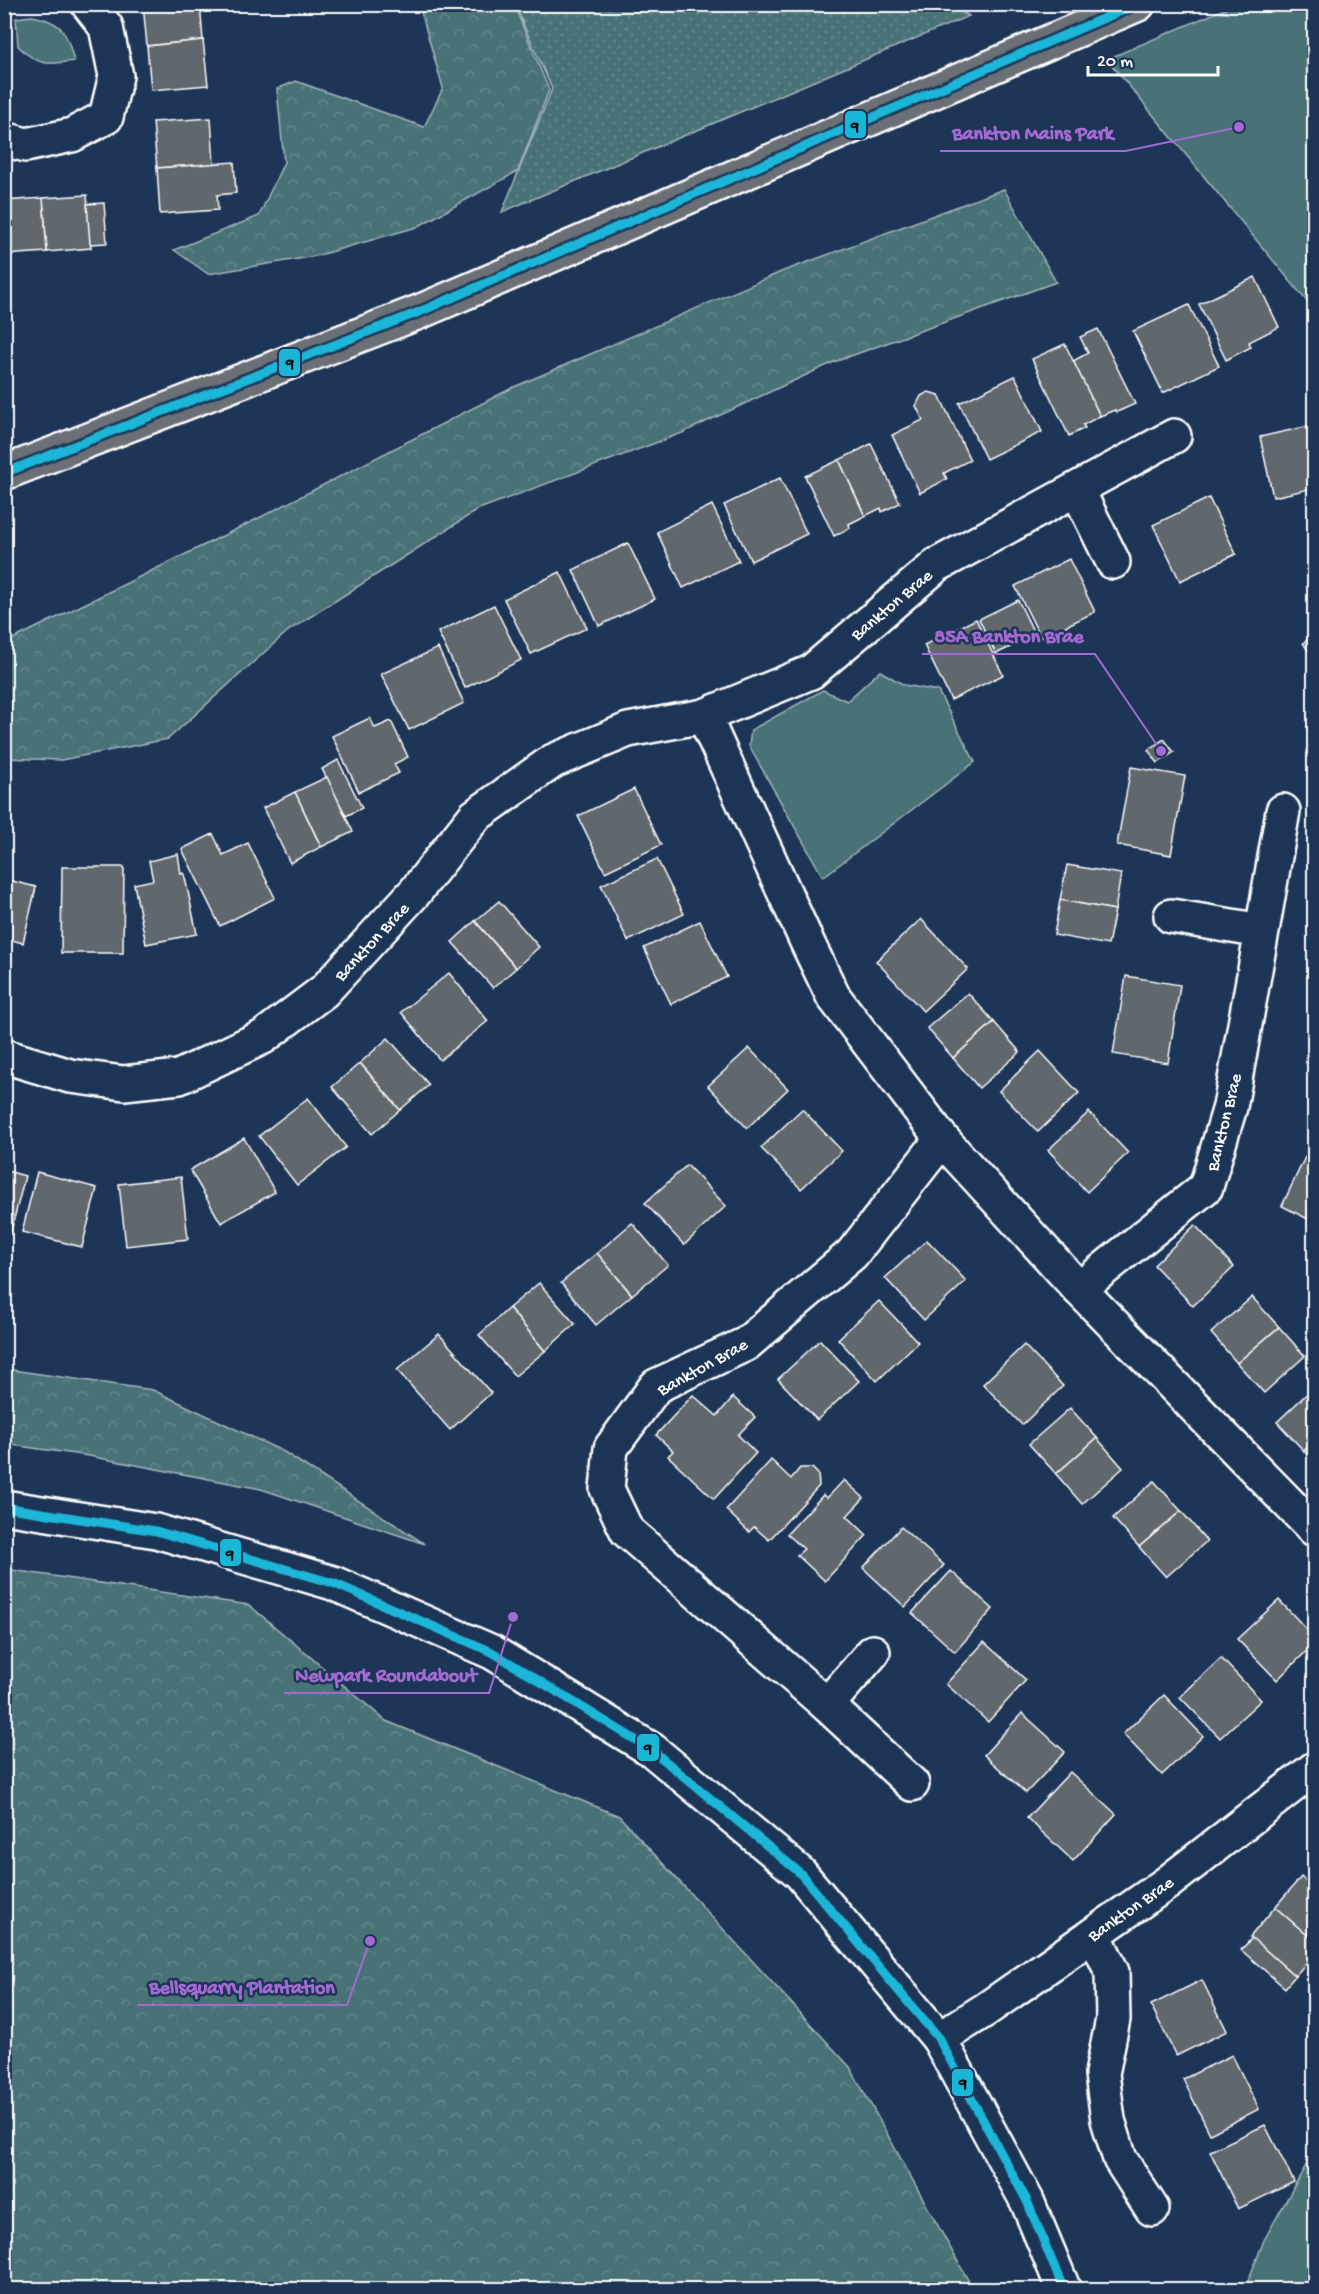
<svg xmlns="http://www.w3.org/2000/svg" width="1319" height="2294" font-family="'Gochi Hand',sans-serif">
<defs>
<pattern id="grass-dots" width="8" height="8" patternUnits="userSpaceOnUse" patternTransform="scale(1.5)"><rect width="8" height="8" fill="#497277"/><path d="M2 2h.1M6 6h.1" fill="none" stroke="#64878b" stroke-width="1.8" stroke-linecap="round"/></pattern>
<pattern id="forest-crowns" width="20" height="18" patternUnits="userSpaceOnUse" patternTransform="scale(1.5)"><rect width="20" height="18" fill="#497277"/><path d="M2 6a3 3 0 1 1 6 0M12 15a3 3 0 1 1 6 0" fill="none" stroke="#64878b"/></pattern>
</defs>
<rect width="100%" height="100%" fill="#1d3557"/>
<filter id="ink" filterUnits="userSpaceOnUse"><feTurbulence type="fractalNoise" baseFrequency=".0167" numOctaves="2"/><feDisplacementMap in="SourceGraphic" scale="12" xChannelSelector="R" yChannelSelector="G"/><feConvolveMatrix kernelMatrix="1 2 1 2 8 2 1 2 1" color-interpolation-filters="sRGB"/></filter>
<g filter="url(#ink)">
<!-- grass -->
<polygon fill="url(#grass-dots)" stroke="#a4b8bb" stroke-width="1.5" points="949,4 969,16 502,212 552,89 515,5"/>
<!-- forest -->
<g fill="url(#forest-crowns)" stroke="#a4b8bb" stroke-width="1.5">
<polygon points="419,5 514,5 549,90 518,171 417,227 316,256 208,274 174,250 259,216 284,162 277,89 296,81 424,127 443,88"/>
<polygon points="1004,189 1056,282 834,362 682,433 479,509 288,631 168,739 61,760 5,758 5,643 257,519 514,387 781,272"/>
<polygon points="5,1369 153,1390 284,1452 425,1544 261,1489 89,1456 5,1444"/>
<polygon points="5,1569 249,1605 386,1721 619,1816 850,2067 973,2289 5,2289"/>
</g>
<!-- park -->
<g fill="#497277" stroke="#a4b8bb" stroke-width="1.5">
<polygon points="1234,5 1314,5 1314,310 1107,59"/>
<path d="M32 16C64 22 66 32 74 61 47 65 38 66 18 46L16 18Z"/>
<polygon points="880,671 904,685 938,691 975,762 823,877 749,746 751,730 823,690 847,701"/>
<polygon points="1314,2151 1314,2289 1245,2289 1264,2240"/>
</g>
<!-- building -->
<g fill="#61686d" stroke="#fff" stroke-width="1.5">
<polygon points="143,4 200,4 203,40 147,46"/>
<polygon points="203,40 208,85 151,90 147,46"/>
<polygon points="211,118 214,164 157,168 153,122"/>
<polygon points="234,162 236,193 217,195 218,210 160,214 157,168"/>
<polygon points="87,195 91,248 47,252 43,198"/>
<polygon points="43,198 47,252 4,255 4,201"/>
<polygon points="104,203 107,243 90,244 87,204"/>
<polygon points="1255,277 1279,327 1249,342 1251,347 1226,360 1199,304"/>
<polygon points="4,281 8,318 4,318"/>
<polygon points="1189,305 1219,366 1163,393 1133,331"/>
<polygon points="1098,329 1135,404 1117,412 1115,410 1100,416 1073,361 1088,353 1080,337"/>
<polygon points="1065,344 1100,416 1083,425 1085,428 1069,436 1032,359"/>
<polygon points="1015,376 1042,432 986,459 959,403"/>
<polygon points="928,392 939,395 970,460 944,473 947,479 920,493 892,435 923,420 916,406 921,396"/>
<polygon points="1314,425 1314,488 1273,497 1260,437"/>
<polygon points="871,444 900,503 882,512 881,508 865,516 839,460"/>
<polygon points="839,460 865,516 849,524 850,528 834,536 805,476"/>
<polygon points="780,478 807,534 751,561 724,505"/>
<polygon points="1209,498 1236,554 1180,581 1153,525"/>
<polygon points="712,505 739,561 683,588 657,532"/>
<polygon points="628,543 655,599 599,626 573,570"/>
<polygon points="1069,559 1095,612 1041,638 1015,586"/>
<polygon points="560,572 587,628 531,654 504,599"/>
<polygon points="1018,600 1035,635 996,654 979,619"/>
<polygon points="494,605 521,660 465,688 438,632"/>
<polygon points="976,619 1003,675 951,700 924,645"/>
<polygon points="1314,635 1314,659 1303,643"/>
<polygon points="438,648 464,703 409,730 381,674"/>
<polygon points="370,718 375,728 391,721 408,757 394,764 399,773 359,792 332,736"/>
<polygon points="1164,739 1174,752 1158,763 1148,750"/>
<polygon points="338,760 362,808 346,816 322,769"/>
<polygon points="1131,767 1185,776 1171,855 1117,845"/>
<polygon points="327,777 353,832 321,847 295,792"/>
<polygon points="634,789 661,845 605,872 578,816"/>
<polygon points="295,792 321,847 290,863 263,808"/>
<polygon points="213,834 223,855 248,843 275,898 220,926 182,849"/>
<polygon points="178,854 181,874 184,873 197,934 146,944 134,884 153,880 149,861"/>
<polygon points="657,859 684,914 628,941 601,885"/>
<polygon points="1067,865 1121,874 1115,910 1060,900"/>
<polygon points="62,867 124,867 123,953 61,953"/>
<polygon points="4,879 36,887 23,943 4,938"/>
<polygon points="1060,900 1115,910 1108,945 1054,935"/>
<polygon points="499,901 539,947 516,968 475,921"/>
<polygon points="921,919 968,969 923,1011 876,961"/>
<polygon points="475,921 516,968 493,988 452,942"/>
<polygon points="700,921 727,977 671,1004 644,948"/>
<polygon points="449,973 488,1021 440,1060 401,1012"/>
<polygon points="1126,976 1180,985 1168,1063 1113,1054"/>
<polygon points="968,993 994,1022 953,1058 927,1028"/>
<polygon points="994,1022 1020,1052 979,1088 953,1058"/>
<polygon points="1313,1027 1314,1027 1314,1064 1306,1063"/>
<polygon points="388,1038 429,1085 400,1110 360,1063"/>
<polygon points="749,1048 788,1089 747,1128 708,1086"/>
<polygon points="1040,1051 1079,1093 1038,1132 999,1091"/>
<polygon points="360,1063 400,1110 372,1134 332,1087"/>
<polygon points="308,1098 346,1147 297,1185 259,1136"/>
<polygon points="802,1109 842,1151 801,1189 761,1148"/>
<polygon points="1089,1112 1128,1153 1087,1192 1048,1150"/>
<polygon points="1314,1113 1314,1146 1308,1145"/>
<polygon points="244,1138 275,1192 221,1223 190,1170"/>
<polygon points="1306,1155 1314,1159 1314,1222 1282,1206"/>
<polygon points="687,1165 726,1206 684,1245 645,1203"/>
<polygon points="4,1170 25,1176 10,1235 4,1234"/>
<polygon points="37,1172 97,1188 82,1247 22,1232"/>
<polygon points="181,1177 188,1239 126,1246 119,1184"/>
<polygon points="632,1223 668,1265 632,1295 597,1253"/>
<polygon points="1195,1225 1234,1267 1193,1306 1154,1265"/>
<polygon points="927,1240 966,1281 924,1320 885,1278"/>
<polygon points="597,1253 632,1295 596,1325 561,1283"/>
<polygon points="539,1283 575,1324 545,1351 509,1308"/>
<polygon points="1252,1297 1279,1327 1237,1363 1211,1333"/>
<polygon points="879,1301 918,1342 877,1381 838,1339"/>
<polygon points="509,1308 545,1351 515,1376 479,1335"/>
<polygon points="1279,1327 1305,1356 1264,1393 1237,1363"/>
<polygon points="439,1334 491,1393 450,1430 397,1370"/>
<polygon points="820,1340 859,1381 817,1420 778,1379"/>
<polygon points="1024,1345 1063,1386 1022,1425 983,1384"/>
<polygon points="1314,1387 1314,1441 1304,1451 1277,1422"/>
<polygon points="693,1395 717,1416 733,1397 755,1417 738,1435 756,1453 714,1499 668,1456 673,1451 656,1435"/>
<polygon points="1070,1408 1097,1438 1056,1474 1029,1444"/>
<polygon points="1097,1438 1123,1468 1082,1504 1056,1474"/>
<polygon points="1314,1441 1314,1462 1304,1451"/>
<polygon points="771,1460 791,1479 800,1468 812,1468 818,1474 819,1486 769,1540 754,1527 749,1532 726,1510"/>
<polygon points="844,1480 864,1498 847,1516 867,1535 825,1581 797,1555 804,1549 787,1534 823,1495 827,1498"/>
<polygon points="1154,1481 1181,1511 1139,1547 1113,1518"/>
<polygon points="1181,1511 1207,1541 1166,1577 1139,1547"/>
<polygon points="901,1527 944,1565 905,1607 863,1568"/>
<polygon points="951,1571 993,1609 955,1652 912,1613"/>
<polygon points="1279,1600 1314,1637 1314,1644 1277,1680 1237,1639"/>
<polygon points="984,1642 1026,1680 988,1722 946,1684"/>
<polygon points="1221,1658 1261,1700 1220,1738 1180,1697"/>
<polygon points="1164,1695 1203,1736 1162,1775 1123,1734"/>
<polygon points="1022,1713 1065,1752 1026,1793 984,1755"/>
<polygon points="1070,1772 1116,1814 1073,1861 1027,1818"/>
<polygon points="1301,1877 1314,1889 1314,1941 1275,1907"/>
<polygon points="1275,1907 1314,1941 1314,1954 1295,1976 1250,1937"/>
<polygon points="1252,1938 1295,1976 1285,1988 1241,1950"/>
<polygon points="1202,1980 1227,2031 1176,2056 1151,2005"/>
<polygon points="1232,2055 1259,2109 1210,2134 1183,2079"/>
<polygon points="1265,2125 1294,2182 1238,2209 1210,2151"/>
</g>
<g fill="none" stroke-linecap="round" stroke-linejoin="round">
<defs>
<g id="minor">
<polyline points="4,139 26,145 72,135 106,117 116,76 106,27 88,4"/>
<polyline points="1077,489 1113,562"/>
<polyline points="704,716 808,944 833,996 942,1139 1079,1289 1314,1529"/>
<polyline points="1262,931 1283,811"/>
<polyline points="4,1056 70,1076 124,1083 179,1077 263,1037 324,991 415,892 475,816 553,761 628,730 704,716 811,672 937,565 1174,436"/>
<polyline points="1079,1289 1206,1187 1230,1107 1262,931 1171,916"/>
<polyline points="4,1507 156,1531 333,1583 492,1652 652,1750 800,1873 939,2039 1027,2201 1064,2290"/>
<polyline points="827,1705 873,1652"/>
<polyline points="912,1784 827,1705 627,1531 607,1489 611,1448 656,1386 746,1344 852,1254 942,1139"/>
<polyline points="1094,1934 1112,1972 1113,2019 1102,2074 1108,2120 1120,2159 1152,2209"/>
<polyline points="939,2039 985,2010 1167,1883 1314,1769"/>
</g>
<polyline id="major" points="4,473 419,312 1138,4"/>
</defs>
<!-- minor casing -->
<use href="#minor" stroke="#fff" stroke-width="38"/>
<!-- major casing -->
<use href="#major" stroke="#fff" stroke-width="38"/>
<!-- minor -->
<use href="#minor" stroke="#1d3557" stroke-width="33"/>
<!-- major -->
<use href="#major" stroke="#6b7074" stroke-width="33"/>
<defs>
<g id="bus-1">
<polyline points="4,473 419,312 1137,4"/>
<polyline points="4,1507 156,1531 333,1583 492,1652 652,1750 800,1873 939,2039 1027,2201 1064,2290"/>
</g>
</defs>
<!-- bus-1 casing -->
<use href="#bus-1" stroke="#1d3557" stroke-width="14"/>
<!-- bus-1 -->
<use href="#bus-1" stroke="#1ab6d8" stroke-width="9"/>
</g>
</g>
<g text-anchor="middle" stroke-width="5" stroke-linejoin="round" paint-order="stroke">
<!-- street labels -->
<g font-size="18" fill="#fff" stroke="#1d3557">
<text transform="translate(891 604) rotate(-40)" y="6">Bankton Brae</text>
<text transform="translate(371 941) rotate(-47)" y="6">Bankton Brae</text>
<text transform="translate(1223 1122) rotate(-76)" y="6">Bankton Brae</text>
<text transform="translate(702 1366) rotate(-29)" y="6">Bankton Brae</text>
<text transform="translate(1130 1908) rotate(-35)" y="6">Bankton Brae</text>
</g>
</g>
<!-- callouts -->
<path fill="none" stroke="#a36bd2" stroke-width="2" d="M1239 127L1126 151H940M1161 751L1095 654H922M513 1617L489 1693H284M370 1941L347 2005H137"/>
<g fill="#a36bd2" stroke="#1d3557" stroke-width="2">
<circle cx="1239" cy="127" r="6"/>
<circle cx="1161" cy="751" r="6"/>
<circle cx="513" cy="1617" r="6"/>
<circle cx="370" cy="1941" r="6"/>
</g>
<g font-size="20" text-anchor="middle" font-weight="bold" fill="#a36bd2" stroke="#1d3557" stroke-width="5" stroke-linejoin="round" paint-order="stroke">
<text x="1033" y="139">Bankton Mains Park</text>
<text x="1009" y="642">85A Bankton Brae</text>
<text x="386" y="1681">Newpark Roundabout</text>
<text x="242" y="1993">Bellsquarry Plantation</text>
</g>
<g stroke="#1d3557" stroke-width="2">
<rect x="844" y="110" width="23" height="29" rx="6" fill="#1ab6d8"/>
<rect x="278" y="348" width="23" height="29" rx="6" fill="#1ab6d8"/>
<rect x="219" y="1538" width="23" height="29" rx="6" fill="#1ab6d8"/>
<rect x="636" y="1733" width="24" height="29" rx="6" fill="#1ab6d8"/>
<rect x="951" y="2068" width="23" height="29" rx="6" fill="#1ab6d8"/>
</g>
<g font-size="16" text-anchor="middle" font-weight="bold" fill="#111">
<text x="855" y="131">9</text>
<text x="290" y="368">9</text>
<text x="230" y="1559">9</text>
<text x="648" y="1753">9</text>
<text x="963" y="2088">9</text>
</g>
<!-- margin -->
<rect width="1319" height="2294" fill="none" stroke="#1d3557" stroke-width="24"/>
<rect x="12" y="12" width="1295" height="2270" fill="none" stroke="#fff" stroke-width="2" filter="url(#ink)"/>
<!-- scale -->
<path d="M1088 66v9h130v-9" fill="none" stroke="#ffffff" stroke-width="3"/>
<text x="1097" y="66" font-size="18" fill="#ffffff" stroke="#1d3557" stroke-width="4.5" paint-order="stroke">20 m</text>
</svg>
